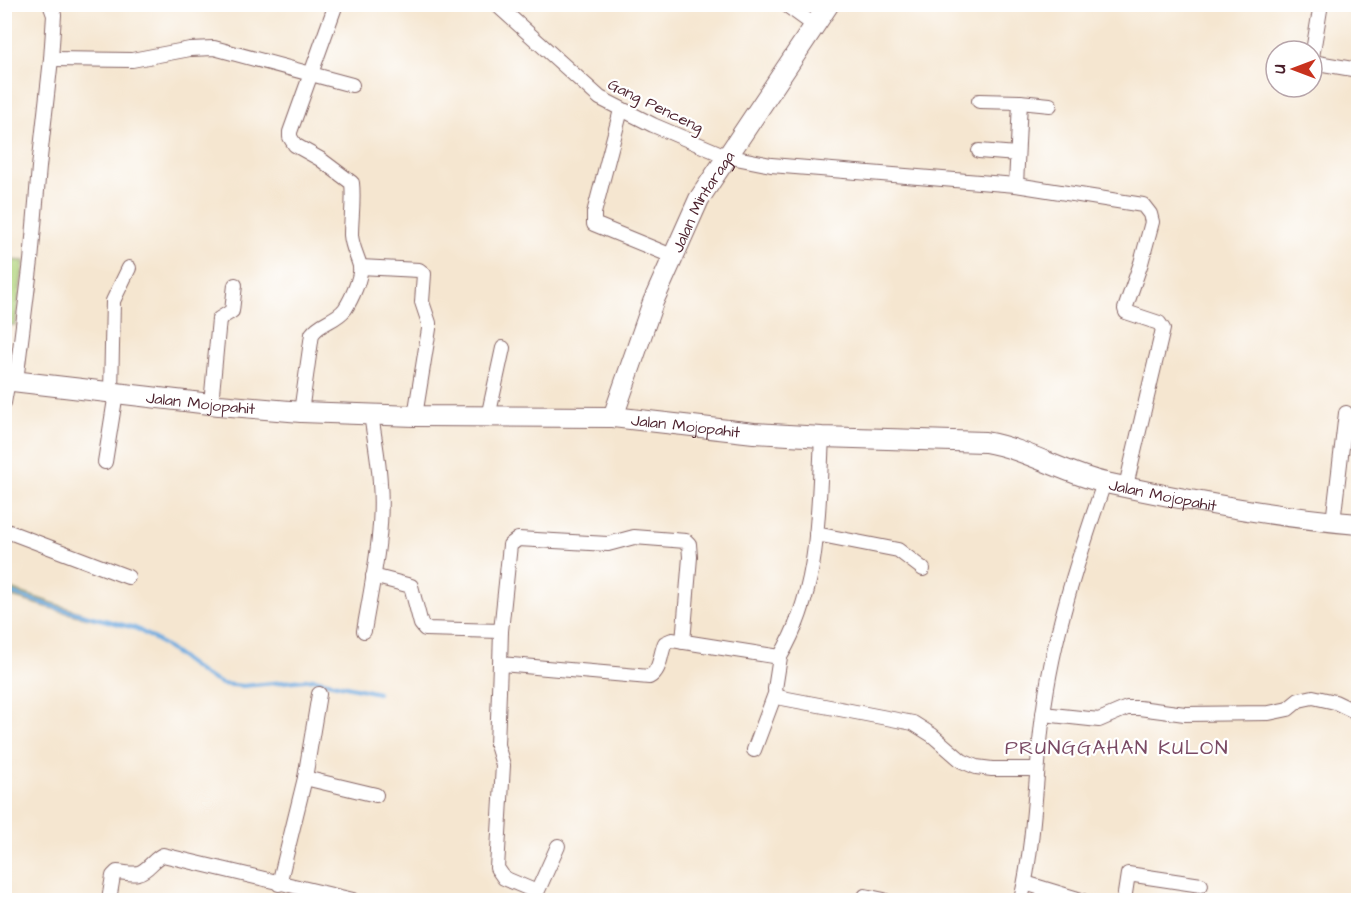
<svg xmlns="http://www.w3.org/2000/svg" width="1363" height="905" font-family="'Architects Daughter',sans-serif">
<rect width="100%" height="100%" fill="#fff"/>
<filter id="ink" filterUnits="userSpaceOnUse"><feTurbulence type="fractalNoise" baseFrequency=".0167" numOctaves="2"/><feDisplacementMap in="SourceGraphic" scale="12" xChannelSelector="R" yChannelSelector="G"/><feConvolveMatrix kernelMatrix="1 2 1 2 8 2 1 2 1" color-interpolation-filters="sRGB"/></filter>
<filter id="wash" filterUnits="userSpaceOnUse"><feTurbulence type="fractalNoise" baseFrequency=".008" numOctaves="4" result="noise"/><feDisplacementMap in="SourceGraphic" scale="24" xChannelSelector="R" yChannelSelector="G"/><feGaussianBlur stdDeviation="1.35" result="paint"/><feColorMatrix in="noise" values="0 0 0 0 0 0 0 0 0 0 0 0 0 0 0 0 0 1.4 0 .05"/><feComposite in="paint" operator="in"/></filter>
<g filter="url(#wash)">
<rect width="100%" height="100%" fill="#f5e6d0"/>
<!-- green -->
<g fill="#b1d47d" stroke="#7e7a54" stroke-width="1.5">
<polygon points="5,260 24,261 15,325 8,325 5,352"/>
<polygon points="4,587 106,621 75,615 5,595"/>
</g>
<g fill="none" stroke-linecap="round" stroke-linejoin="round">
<!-- stream -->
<polyline stroke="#6eabe0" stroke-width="4" points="4,591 61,609 135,628 158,641 204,675 222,684 243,686 314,679 378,693"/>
</g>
</g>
<g filter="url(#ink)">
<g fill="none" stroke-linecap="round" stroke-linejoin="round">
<defs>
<g id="street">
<polyline points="496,4 600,98 653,125 726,156 771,165 1016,185 1143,205 1150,214 1152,222 1141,263 1125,309 1126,312 1159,323 1163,329 1126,486"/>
<polyline points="785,4 814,25"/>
<polyline points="1312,57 1321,4"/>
<polyline points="51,59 132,60 190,49 214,48 352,85"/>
<polyline points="1312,62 1358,70"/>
<polyline points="979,101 1020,102"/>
<polyline points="621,110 594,213 594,224 672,256"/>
<polyline points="979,151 1017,154"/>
<polyline points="1016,185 1020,102 1050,105"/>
<polyline points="360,267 419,270 424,274 422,302 429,323 429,329 415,416"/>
<polyline points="16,381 31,261 39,167 51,59 54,15 50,4"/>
<polyline points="111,392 113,301 129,268"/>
<polyline points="4,403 8,380"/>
<polyline points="211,404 219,319 232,311 235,285"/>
<path d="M301 412 312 334C320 322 336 321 345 309 351 300 362 277 360 266 357 255 352 247 351 235 351 218 354 200 352 183L320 159 295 145 290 137V132L336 4"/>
<polyline points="488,417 503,348"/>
<polyline points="105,462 116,393"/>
<polyline points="1333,522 1346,413"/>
<polyline points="4,530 128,577"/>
<polyline points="816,534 898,550 923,569"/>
<polyline points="373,576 411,586 421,624 425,629 501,631 510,545 518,539 608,544 634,537 686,541 689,544 690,557 683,642"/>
<path d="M364 631C372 583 384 532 380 483 379 460 374 437 371 414"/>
<path d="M501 631 500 664 649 677C661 671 660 654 665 643L672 640 780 657 775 689 777 697 913 723 932 735 962 761 976 767 992 769H1037"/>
<path d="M780 657C820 590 818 513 822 437"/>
<polyline points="500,664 497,745 503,765 497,868 504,878 537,892"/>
<polyline points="1043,714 1099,720 1127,708 1139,708 1185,714 1269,713 1288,709 1299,700 1313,697 1335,702 1358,713"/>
<polyline points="754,750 775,694"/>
<polyline points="305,778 376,795"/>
<polyline points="1025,883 1081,900"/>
<polyline points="279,884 305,778 319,694"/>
<polyline points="865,896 884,900"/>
<polyline points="534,899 558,846"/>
<path d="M109 900 113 876 117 872C124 872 131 875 138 873 148 871 153 859 163 855L353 900"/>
<path d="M1021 900C1035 840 1035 777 1043 715 1053 635 1078 559 1104 483"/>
<polyline points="1124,900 1128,874 1201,885"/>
</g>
<g id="secondary">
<path id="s1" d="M4 380 219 405 301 412 415 416 613 417 754 433 822 437 985 442C1027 449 1065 474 1106 483 1189 501 1274 517 1358 524"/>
<path id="s2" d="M613 417 653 302 699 199 829 4"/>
</g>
</defs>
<!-- street casing -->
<use href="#street" stroke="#866565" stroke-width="16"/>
<!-- secondary casing -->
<use href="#secondary" stroke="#866565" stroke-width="22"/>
<!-- street -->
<use href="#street" stroke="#fff" stroke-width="14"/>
<!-- secondary -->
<use href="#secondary" stroke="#fff" stroke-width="20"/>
</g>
</g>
<g text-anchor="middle" stroke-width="4.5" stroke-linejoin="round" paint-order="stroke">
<!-- street labels -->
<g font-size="16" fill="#4a1f2b" stroke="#fff">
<text transform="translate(656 105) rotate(26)" y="6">Gang Penceng</text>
<text dy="6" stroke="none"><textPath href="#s2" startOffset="234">Jalan Mintaraga</textPath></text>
<text dy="6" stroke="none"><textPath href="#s1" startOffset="198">Jalan Mojopahit</textPath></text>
<text dy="6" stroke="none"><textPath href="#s1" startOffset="684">Jalan Mojopahit</textPath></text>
<text dy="6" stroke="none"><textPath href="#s1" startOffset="1170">Jalan Mojopahit</textPath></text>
</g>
<!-- quarter labels -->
<g font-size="20" letter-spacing="1.5" fill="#7a4a64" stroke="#fff">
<text x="1117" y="754">PRUNGGAHAN KULON</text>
</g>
</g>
<!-- margin -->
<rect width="1363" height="905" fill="none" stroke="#fff" stroke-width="24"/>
<!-- north arrow -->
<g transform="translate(1294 69) rotate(270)"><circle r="28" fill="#ffffff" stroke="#b7a5aa" stroke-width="1.5"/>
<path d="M0-4.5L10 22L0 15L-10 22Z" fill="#c8321e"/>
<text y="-9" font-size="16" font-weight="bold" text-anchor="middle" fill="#4a1f2b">U</text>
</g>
</svg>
